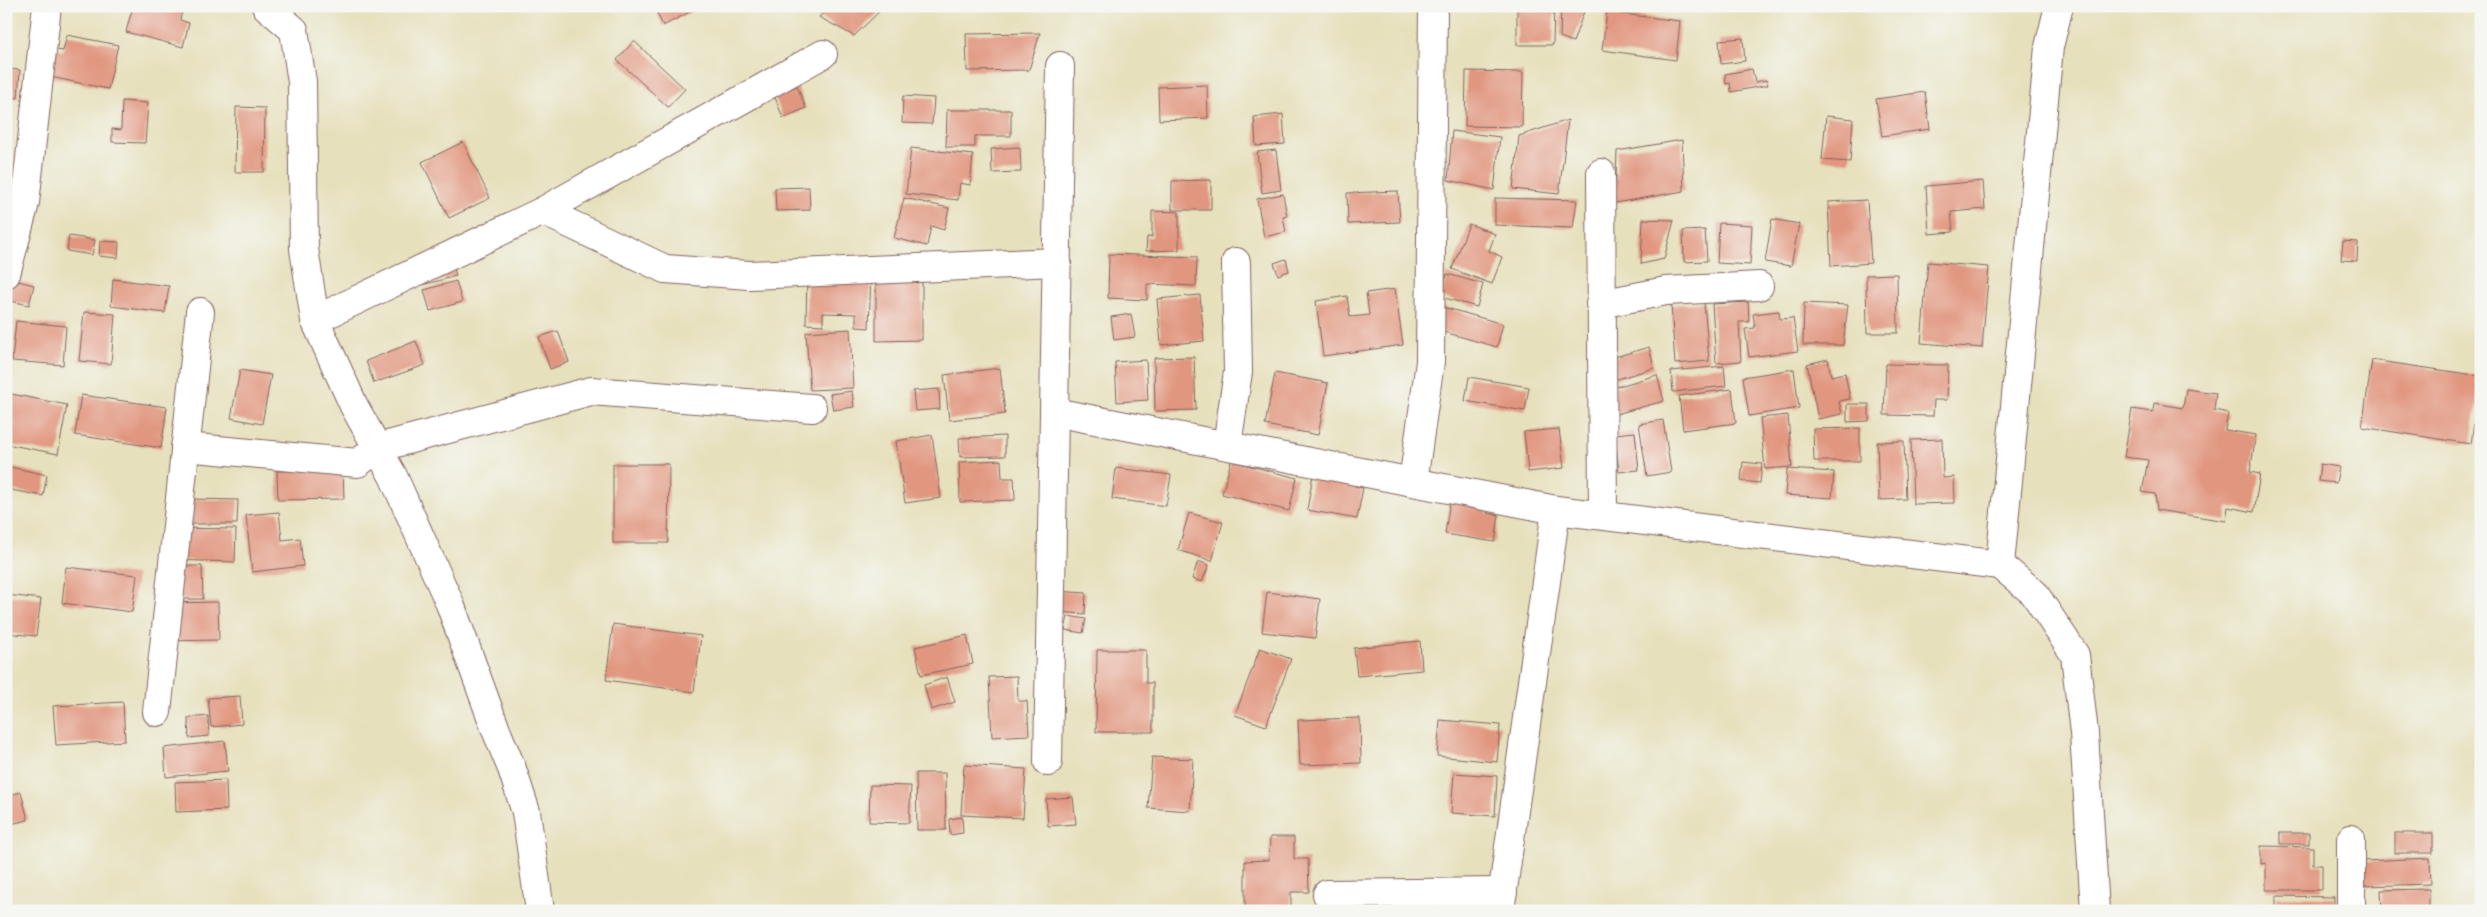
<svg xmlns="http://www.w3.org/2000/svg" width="2487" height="917" font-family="Itim,sans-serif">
<rect width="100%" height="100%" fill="#f6f6f2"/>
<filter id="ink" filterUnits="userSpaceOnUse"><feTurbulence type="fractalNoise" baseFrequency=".02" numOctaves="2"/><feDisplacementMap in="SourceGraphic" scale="10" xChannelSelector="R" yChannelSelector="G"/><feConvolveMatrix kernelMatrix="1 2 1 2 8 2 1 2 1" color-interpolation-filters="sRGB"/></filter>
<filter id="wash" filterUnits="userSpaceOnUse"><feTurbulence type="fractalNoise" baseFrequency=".0096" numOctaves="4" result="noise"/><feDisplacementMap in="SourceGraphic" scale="20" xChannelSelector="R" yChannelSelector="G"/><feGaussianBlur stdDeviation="1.12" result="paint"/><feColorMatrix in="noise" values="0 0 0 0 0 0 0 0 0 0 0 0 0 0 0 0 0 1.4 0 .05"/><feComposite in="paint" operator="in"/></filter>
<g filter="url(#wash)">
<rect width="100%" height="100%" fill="#e6e0bc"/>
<g id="blocks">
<!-- building -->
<g fill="#e1967f">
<polygon points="133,6 183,6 180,20 189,23 183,47 126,32"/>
<polygon points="654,6 701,6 663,26"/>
<polygon points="831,6 885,6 854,36 819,17"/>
<polygon points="1517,6 1554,6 1553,45 1517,45"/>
<polygon points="1561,6 1586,6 1573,42 1560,37"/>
<polygon points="1607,12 1680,21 1676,60 1602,50"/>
<polygon points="1040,33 1029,70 967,71 966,34"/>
<polygon points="67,35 118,45 108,89 41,75 46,48 63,51"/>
<polygon points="1743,38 1745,61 1721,64 1719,40"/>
<polygon points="634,41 685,89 668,107 617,60"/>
<polygon points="6,69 20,70 18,98 6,97"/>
<polygon points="1752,69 1755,82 1766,80 1768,85 1731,92 1730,83 1726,84 1725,74"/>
<polygon points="1466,71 1523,72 1522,127 1465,126"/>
<polygon points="1207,85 1208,118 1159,120 1158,87"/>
<polygon points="797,86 806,108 783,118 774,95"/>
<polygon points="1925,92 1930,129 1882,136 1876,99"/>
<polygon points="903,96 934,98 932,124 902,123"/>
<polygon points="122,101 148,103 145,143 112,142 112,129 121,130"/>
<polygon points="6,105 10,105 7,127 6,127"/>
<polygon points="236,107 265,108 264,172 235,172"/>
<polygon points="947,110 1011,110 1011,136 975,136 975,147 946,147"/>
<polygon points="1283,114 1285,144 1256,146 1254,117"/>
<polygon points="1826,116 1853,119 1850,162 1822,160"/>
<polygon points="1568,120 1559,194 1513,189 1519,136"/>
<polygon points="1452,131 1500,137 1494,190 1448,180"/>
<polygon points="1682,140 1684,191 1615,203 1617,151"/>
<polygon points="463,142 490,198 449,218 422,162"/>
<polygon points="1020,147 1021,172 992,173 991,149"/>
<polygon points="911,148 973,155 970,185 960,183 958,200 906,194"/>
<polygon points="1276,150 1281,190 1262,193 1257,152"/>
<polygon points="1211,180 1211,210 1172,210 1172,181"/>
<polygon points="1983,181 1985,209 1951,212 1953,232 1929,234 1926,186"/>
<polygon points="809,187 810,210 776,211 775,188"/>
<polygon points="1398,191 1400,222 1348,224 1347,193"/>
<polygon points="1283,194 1287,216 1283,217 1286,232 1264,237 1257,199"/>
<polygon points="904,198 949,208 944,230 931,226 927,246 894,238"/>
<polygon points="1495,198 1577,200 1573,228 1495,225"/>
<polygon points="1867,200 1871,263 1831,266 1828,202"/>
<polygon points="1152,211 1179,212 1179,250 1146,251 1147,237 1152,237"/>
<polygon points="1643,219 1674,220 1664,259 1641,264"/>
<polygon points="1772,219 1799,224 1791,266 1765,262"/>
<polygon points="1719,223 1752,225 1750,265 1717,263"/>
<polygon points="1469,224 1495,234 1489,251 1502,257 1492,284 1452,269"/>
<polygon points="1705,230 1707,261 1684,262 1683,231"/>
<polygon points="69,236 95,240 92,255 67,251"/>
<polygon points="100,241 119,242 118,258 99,256"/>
<polygon points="2343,241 2358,242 2357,261 2341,260"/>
<polygon points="450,251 456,276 422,285 416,259"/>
<polygon points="1109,254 1197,257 1196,286 1147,284 1147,300 1108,298"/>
<polygon points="1286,259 1289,271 1278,275 1274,263"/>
<polygon points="1928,262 1989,267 1982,348 1921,343"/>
<polygon points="807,272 871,273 869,328 856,327 856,314 823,313 823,325 806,324"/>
<polygon points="1447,274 1483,284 1477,307 1441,297"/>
<polygon points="1897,274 1898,333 1867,333 1866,275"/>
<polygon points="10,279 34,285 29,305 6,300"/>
<polygon points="113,279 169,286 165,313 111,306"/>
<polygon points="876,280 922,280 922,340 876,341"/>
<polygon points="456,281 462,302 430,311 424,290"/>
<polygon points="1395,289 1403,345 1323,356 1316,301 1347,296 1350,317 1369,315 1366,293"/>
<polygon points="1200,295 1204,341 1161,345 1157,299"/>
<polygon points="1704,302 1709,361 1675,364 1671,305"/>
<polygon points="1748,302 1749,322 1739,322 1741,361 1716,363 1712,304"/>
<polygon points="1804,303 1848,305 1843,345 1803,345"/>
<polygon points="1436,305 1503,324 1497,347 1430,328"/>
<polygon points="1779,311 1780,319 1793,318 1798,351 1749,357 1745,329 1755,328 1753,314"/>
<polygon points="84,312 115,314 111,364 79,361"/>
<polygon points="1131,314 1135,337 1114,340 1111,317"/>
<polygon points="16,321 66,326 63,365 12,361"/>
<polygon points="850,329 853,388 810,390 806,332"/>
<polygon points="558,331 569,362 550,369 539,337"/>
<polygon points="416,341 425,365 374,383 366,361"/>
<polygon points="1649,347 1654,368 1614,380 1608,359"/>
<polygon points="1194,357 1196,410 1155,411 1154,358"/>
<polygon points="1828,359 1831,376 1845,373 1850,399 1839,401 1842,414 1818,419 1807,364"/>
<polygon points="1146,360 1148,400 1117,402 1115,362"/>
<polygon points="2372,360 2481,376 2471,444 2362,427"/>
<polygon points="1886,364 1948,365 1947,400 1934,400 1933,416 1884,415"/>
<polygon points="1724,366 1726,386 1673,392 1671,371"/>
<polygon points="1000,368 1005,414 949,420 944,375"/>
<polygon points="1794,369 1799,408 1749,416 1743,377"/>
<polygon points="240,370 271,375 262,424 231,418"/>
<polygon points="1275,373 1328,383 1318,435 1265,425"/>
<polygon points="1657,375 1664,401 1616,414 1609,389"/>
<polygon points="1469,377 1529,387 1525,411 1465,401"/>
<polygon points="939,389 940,409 915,411 913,391"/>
<polygon points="1732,389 1736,423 1683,430 1679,396"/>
<polygon points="2186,389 2216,393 2214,410 2228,413 2225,430 2256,435 2250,472 2260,474 2254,512 2228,507 2226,521 2157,510 2155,494 2142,492 2148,460 2124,457 2132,409 2153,412 2154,403 2183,408"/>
<polygon points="852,391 854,407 833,410 830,394"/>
<polygon points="6,393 67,405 58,454 6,444"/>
<polygon points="81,395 167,407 161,448 75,435"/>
<polygon points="1847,404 1869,404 1869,421 1847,422"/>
<polygon points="1788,415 1792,467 1765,469 1760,418"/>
<polygon points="1663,420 1671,472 1647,476 1639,424"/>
<polygon points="1860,428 1860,461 1814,461 1813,429"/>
<polygon points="1559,429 1564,468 1528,472 1524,432"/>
<polygon points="1635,432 1639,470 1619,472 1615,434"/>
<polygon points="932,435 941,498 905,503 896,441"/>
<polygon points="1005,436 1005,456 960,457 959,438"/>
<polygon points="1942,439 1943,478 1954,477 1955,503 1913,504 1911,440"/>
<polygon points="1904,441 1906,499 1879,500 1877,442"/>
<polygon points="1316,457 1359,465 1355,486 1363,488 1357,519 1307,510"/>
<polygon points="1001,460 1002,478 1014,478 1015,500 960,502 959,462"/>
<polygon points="1231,461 1297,478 1289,511 1222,494"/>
<polygon points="1743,462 1762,464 1760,483 1741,481"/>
<polygon points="613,464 669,464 668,543 613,543"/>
<polygon points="2320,464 2339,467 2336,483 2318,481"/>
<polygon points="6,466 47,475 43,496 6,489"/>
<polygon points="1116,468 1171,475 1166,506 1112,499"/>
<polygon points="1787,469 1834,472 1832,498 1785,495"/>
<polygon points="343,470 344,499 278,500 277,471"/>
<polygon points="1451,493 1489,499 1487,513 1499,515 1495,542 1445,534"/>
<polygon points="191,499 238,500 237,524 189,524"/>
<polygon points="279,512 282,540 300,538 303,566 252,572 246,515"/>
<polygon points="1189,513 1223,522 1212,561 1178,550"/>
<polygon points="173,528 236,529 235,562 172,560"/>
<polygon points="1198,561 1209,565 1202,582 1192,579"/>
<polygon points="164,566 202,566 203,599 164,599"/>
<polygon points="66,567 137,575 132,612 62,603"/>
<polygon points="1056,591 1086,593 1085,614 1055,612"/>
<polygon points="1267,592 1320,599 1315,638 1262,632"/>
<polygon points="6,595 41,599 36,636 6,633"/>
<polygon points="218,602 219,640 164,641 163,603"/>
<polygon points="1068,616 1086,619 1083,633 1065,630"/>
<polygon points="613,624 701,636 694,692 606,680"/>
<polygon points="967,635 973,664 921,675 915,647"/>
<polygon points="1420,641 1422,670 1357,676 1354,648"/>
<polygon points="1260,648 1291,659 1266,726 1235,715"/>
<polygon points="1097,650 1146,650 1146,683 1153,683 1153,732 1096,732"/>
<polygon points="1017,676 1018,701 1027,701 1029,735 992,737 989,677"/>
<polygon points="947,677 955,702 931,710 924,685"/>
<polygon points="240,696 242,724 211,727 208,698"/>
<polygon points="123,702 125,741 56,745 53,706"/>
<polygon points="208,716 209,736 189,738 188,718"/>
<polygon points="1360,718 1361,763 1300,765 1298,720"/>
<polygon points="1440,720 1500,725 1497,762 1437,756"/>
<polygon points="225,741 228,771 166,777 164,748"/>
<polygon points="1152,757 1193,759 1190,811 1148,808"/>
<polygon points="964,765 1026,769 1023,818 961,815"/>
<polygon points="916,773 945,773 946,830 917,830"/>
<polygon points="1454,773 1497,776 1495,816 1451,813"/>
<polygon points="226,780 227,810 176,812 175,782"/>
<polygon points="870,785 911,786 909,823 869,822"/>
<polygon points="21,792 28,820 6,825 6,796"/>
<polygon points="1073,797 1076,824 1048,826 1046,799"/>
<polygon points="962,817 963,833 950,835 949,819"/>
<rect x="2280" y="833" width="29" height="11"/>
<rect x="2395" y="833" width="38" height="20"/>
<polygon points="1270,837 1294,837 1294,859 1308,859 1309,892 1291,892 1291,911 1245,911 1245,861 1269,860"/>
<polygon points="2261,846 2313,847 2313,865 2322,865 2322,890 2266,890 2266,863 2261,864"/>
<polygon points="2430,858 2431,884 2364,886 2363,861"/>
<polygon points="2429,889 2429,911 2382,911 2381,890"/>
<polygon points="2276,896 2334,897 2334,911 2276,911"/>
</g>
</g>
</g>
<g filter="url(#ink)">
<use href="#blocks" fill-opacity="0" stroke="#81635e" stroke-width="1"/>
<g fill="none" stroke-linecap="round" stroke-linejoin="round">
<defs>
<g id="minor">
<polyline points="266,6 294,30 302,82 304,249 315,320 354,406 393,476 450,604 496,730 512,769 526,812 540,911"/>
<polyline points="1601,173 1603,515"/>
<polyline points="543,211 665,269 749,275 1057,262"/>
<polyline points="6,274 25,203 47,6"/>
<polyline points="1600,304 1666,291 1759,286"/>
<polyline points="315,320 543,211 823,54"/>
<polyline points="1054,412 1556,510 2000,565 2034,593 2075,655 2084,733 2095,911"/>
<polyline points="1227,445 1238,372 1236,262"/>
<polyline points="185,447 358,463 377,448 591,391 812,408"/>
<polyline points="1413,482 1430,362 1433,6"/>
<polyline points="2000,565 2049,47 2059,6"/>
<polyline points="157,712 200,312"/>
<polyline points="1048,762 1060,66"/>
<polyline points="2351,839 2351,911"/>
<polyline points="1327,894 1503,892"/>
<polyline points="1500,911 1556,510"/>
</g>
</defs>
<!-- minor casing -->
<use href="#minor" stroke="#81635e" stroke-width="30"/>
<!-- minor -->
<use href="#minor" stroke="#fff" stroke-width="28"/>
</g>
</g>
<!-- margin -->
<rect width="2487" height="917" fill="none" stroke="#f6f6f2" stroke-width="25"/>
</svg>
